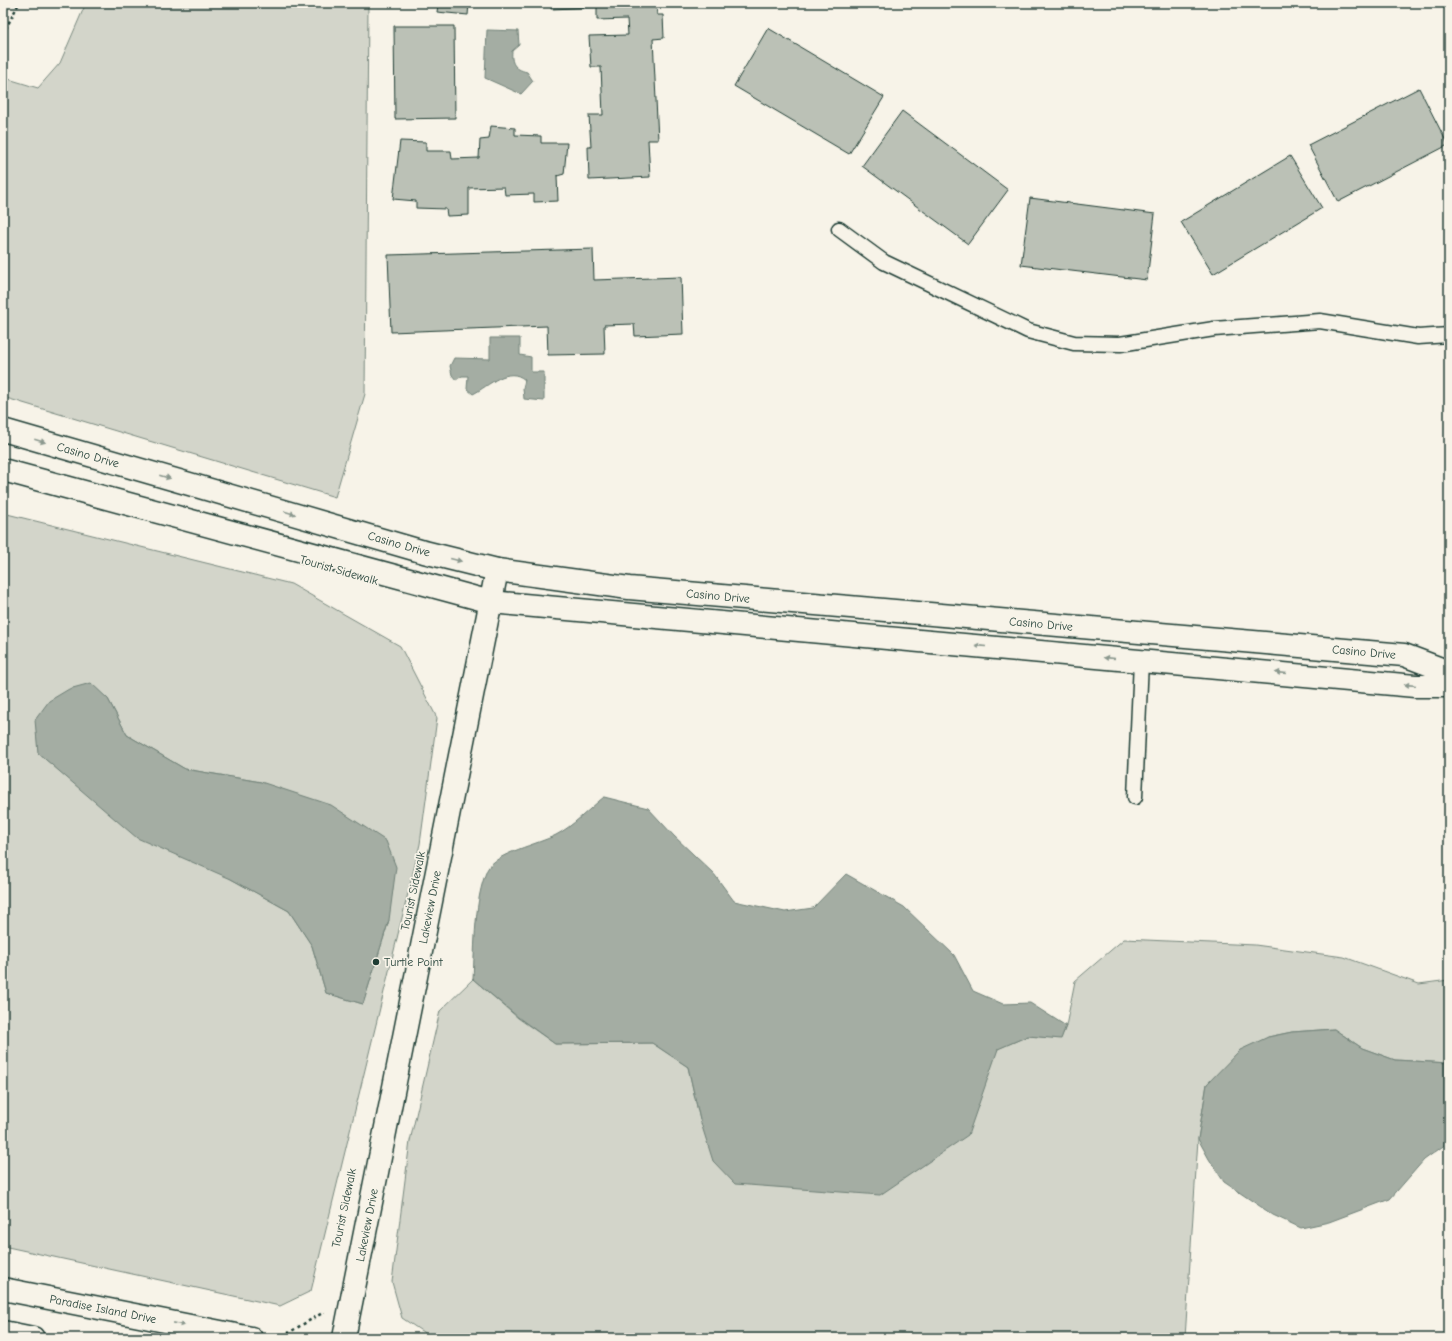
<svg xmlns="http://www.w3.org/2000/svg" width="1452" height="1341" font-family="'Comic Neue',sans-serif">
<rect width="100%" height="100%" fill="#f7f3e8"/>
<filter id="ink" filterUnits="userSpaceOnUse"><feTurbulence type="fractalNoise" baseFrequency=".025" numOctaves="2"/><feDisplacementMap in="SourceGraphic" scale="8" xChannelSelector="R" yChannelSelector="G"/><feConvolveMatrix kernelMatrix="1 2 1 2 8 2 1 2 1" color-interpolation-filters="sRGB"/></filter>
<g filter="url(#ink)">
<!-- green -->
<g fill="#d3d5ca" stroke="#79897f" fill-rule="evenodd">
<polygon points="86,3 368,3 365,394 335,497 3,397 3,82 5,78 38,88 60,63"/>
<path d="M3 513 291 584 400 646 437 718 420 844 311 1291 280 1306 3 1246ZM108 699 127 735 185 769 261 782 389 920 363 1004 326 993 312 946 289 911 231 879 78 786 38 753Z"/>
<polygon points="1124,939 1255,945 1344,957 1419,984 1449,980 1449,1063 1395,1060 1362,1048 1334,1029 1292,1032 1268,1037 1207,1084 1198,1139 1185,1338 432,1338 402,1318 392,1282 410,1141 440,1011 473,979 518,1018 555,1044 652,1043 688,1067 700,1120 997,1049 1028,1036 1061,1038 1066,1026 1075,981"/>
</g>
<!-- water -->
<g fill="#a4ada3" stroke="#6f8077">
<path d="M487 30 518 31 519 45 512 51C511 63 514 69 527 72L533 81 521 94 485 78Z"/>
<path d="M490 338H520V355L531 357V372H544V401L524 399 523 388 525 380C508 365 489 386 473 394L467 389 468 376H462L456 380 452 375 450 366 454 358 490 359Z"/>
<polygon points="91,683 108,699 127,735 185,769 261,782 331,805 386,841 396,867 389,920 363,1004 326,993 312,946 289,911 231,879 137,838 38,753 35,720 49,701 69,689"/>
<path d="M604 797 648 808 674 836 714 874 734 901 785 912 813 908 846 874 904 907 954 955 973 991 1003 1004 1030 1003 1066 1026 1061 1039 1028 1036 998 1049 968 1135 880 1195 735 1184 713 1161 700 1120 688 1067 652 1043 555 1044 519 1018 473 979C475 946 474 900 487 870 495 853 539 844 556 835 572 827 590 808 604 797Z"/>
<polygon points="1334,1029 1362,1048 1395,1060 1449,1063 1449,1143 1446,1144 1424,1160 1390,1199 1329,1222 1301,1228 1273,1215 1224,1182 1209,1159 1198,1139 1207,1084 1240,1050 1268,1037 1292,1032"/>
</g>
<!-- building -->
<g fill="#bbc1b6" stroke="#1f3d34">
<polygon points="421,3 469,3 468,15 437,12 438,5"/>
<polygon points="551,3 656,3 657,15 663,15 664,38 653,39 658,140 648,140 650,177 589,180 588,147 591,147 589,115 603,115 601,67 591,67 589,36 628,35 627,19 597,20 597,7 551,9"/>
<polygon points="394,26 454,26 455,118 395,119"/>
<polygon points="768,28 884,97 849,154 734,86"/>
<polygon points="1419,88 1448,145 1338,202 1308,145"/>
<polygon points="902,111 1008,190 968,244 862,166"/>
<polygon points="491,126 515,128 515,135 541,136 541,143 567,143 564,174 557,176 558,201 534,202 534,194 505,195 504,187 469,188 469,215 447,216 446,209 416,208 416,201 393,199 400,141 426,142 426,151 451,151 452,159 479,158 480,140 489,139"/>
<polygon points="1290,156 1322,208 1213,274 1181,222"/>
<polygon points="1030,198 1155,214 1147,280 1021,265"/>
<polygon points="593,249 594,280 681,277 683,334 635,336 634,324 604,325 605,354 548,355 547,326 391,332 388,255"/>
</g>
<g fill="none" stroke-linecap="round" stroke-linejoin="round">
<defs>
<g id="service">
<polyline points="839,229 884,262 1028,331 1074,343 1120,344 1214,329 1320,321 1418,337 1449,335"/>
<polyline points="1135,797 1141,661"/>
</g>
<g id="minor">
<polyline points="3,430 424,552 497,570 629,588 1404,655 1449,672"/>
<polyline points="3,470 491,602 1415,686 1449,686"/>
<polyline points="344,1338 497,570"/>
</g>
<g id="tertiary">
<polyline points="3,1289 251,1338"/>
<polyline points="3,1332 33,1338"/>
</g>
</defs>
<!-- service casing -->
<use href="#service" stroke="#1f3d34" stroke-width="17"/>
<!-- minor casing -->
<use href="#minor" stroke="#1f3d34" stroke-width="25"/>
<!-- tertiary casing -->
<use href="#tertiary" stroke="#1f3d34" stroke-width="25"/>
<!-- path -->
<g stroke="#1f3d34" stroke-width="2.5" stroke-dasharray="3 3" stroke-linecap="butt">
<polyline points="3,34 19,3"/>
<polyline points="276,1335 283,1336 324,1312"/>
</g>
<!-- service -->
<use href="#service" stroke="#f7f3e8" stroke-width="14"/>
<!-- minor -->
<use href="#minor" stroke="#f7f3e8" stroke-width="22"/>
<!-- tertiary -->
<use href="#tertiary" stroke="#f7f3e8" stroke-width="22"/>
</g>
<!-- one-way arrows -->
<defs><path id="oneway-solid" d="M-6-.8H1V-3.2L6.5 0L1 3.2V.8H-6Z"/></defs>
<g fill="#8b988e">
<use href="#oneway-solid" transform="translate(40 441) rotate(16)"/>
<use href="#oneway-solid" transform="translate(165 477) rotate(16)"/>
<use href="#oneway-solid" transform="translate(290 513) rotate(16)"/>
<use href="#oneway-solid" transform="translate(456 560) rotate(14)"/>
<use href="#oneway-solid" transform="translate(980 646) rotate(-175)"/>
<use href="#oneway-solid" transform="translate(1109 658) rotate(-175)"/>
<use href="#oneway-solid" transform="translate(1281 673) rotate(-175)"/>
<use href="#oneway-solid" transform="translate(1410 685) rotate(-175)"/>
<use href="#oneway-solid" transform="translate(179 1324) rotate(11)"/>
</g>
</g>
<!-- markers -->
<circle fill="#1f3d34" stroke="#f7f3e8" stroke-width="1.5" cx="376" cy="962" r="4"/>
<g text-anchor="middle" stroke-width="3.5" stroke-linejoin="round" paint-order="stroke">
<!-- street labels -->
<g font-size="12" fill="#1f3d34" stroke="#f7f3e8">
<text transform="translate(88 455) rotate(16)" y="4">Casino Drive</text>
<text transform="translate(399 544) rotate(16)" y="4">Casino Drive</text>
<text transform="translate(339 570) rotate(16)" y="4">Tourist Sidewalk</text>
<text transform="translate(718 596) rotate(5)" y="4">Casino Drive</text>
<text transform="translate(1041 624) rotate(5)" y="4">Casino Drive</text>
<text transform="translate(1364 652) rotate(5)" y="4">Casino Drive</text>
<text transform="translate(413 891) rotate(-78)" y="4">Tourist Sidewalk</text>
<text transform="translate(430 907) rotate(-79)" y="4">Lakeview Drive</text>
<text transform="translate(344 1208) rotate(-78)" y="4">Tourist Sidewalk</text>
<text transform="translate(367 1225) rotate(-79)" y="4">Lakeview Drive</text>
<text transform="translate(103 1309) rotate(11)" y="4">Paradise Island Drive</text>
</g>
<!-- poi labels -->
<g font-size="12" fill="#1f3d34" stroke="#f7f3e8" text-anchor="start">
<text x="384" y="966">Turtle Point</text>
</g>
</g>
<!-- margin -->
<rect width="1452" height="1341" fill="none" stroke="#f7f3e8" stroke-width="16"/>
<rect x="8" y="8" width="1436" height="1325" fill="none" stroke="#1f3d34" stroke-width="1.5" filter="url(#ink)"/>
</svg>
